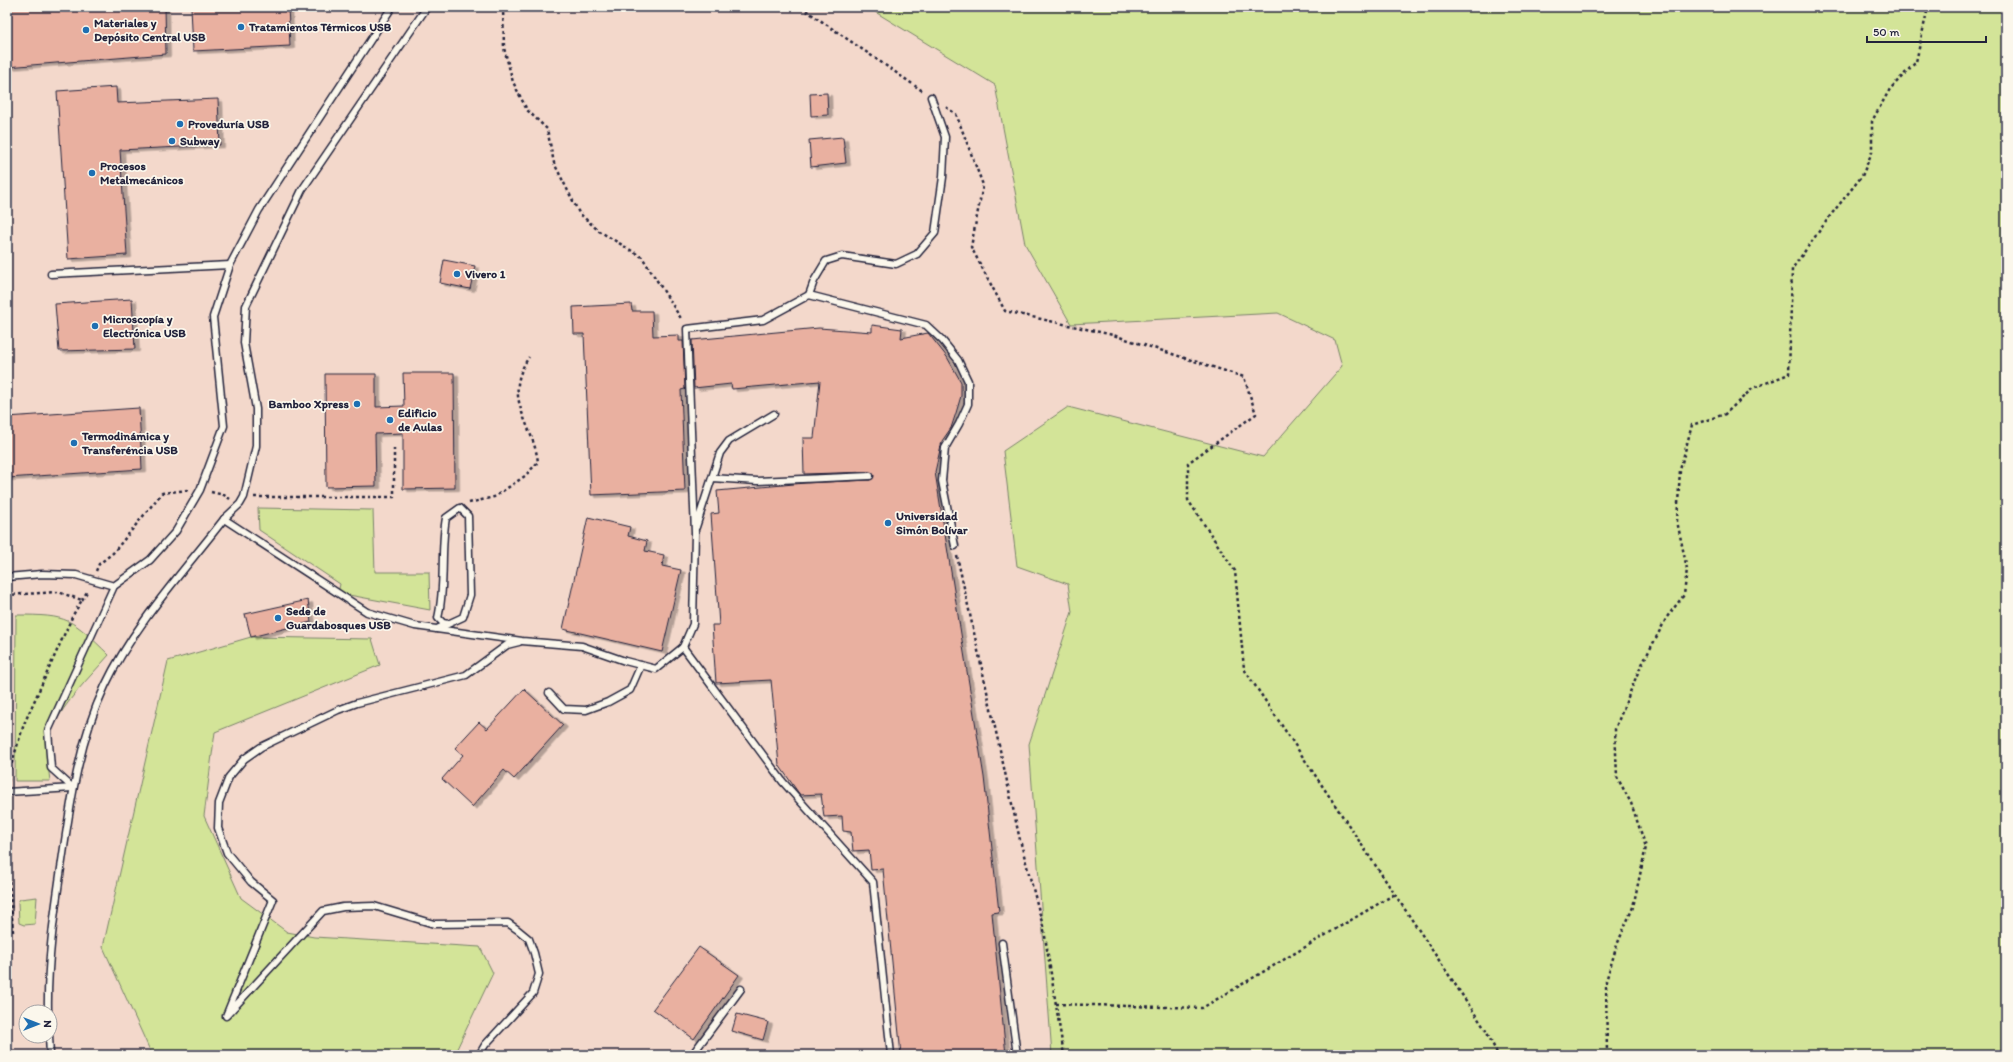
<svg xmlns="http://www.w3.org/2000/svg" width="2013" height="1062" font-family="Itim,sans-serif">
<defs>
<filter id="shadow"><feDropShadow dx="4.5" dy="2.5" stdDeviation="0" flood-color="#0004"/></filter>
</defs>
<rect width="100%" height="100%" fill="#f7e9dd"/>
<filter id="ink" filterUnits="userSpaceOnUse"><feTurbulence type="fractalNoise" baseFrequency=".025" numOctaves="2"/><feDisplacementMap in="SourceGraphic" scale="8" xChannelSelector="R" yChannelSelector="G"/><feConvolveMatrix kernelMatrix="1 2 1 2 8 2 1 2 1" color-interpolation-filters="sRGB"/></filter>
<g filter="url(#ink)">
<!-- built -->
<path fill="#f3d8cb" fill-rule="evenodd" d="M7 7H1958L1669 1055H7ZM26 1012H50V1036H26Z"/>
<!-- green -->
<g fill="#d3e498" stroke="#7a836a">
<polygon points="867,7 2006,7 2006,1055 1052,1055 1029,744 1072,612 1068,584 1017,566 1003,451 1068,407 1263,457 1342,366 1335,340 1278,313 1071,324 1025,244 995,85"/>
<polygon points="258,508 373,510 375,572 429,572 430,610 338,593 340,584 259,530"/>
<path d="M16 615C69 615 71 618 109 655 89 678 65 701 52 729 45 744 48 764 50 781H15Z"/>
<polygon points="251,637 372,639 380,665 215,732 204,816 241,898 287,932 314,937 480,947 493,973 454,1055 152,1055 103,947 168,661"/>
<polygon points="37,897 35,924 24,925 19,923 18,902 20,899"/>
</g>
<!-- building -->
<g fill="#e9b0a0" stroke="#22223b" filter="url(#shadow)">
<polygon points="7,7 165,7 166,54 7,67"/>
<polygon points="191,7 288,7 290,46 193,51"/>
<polygon points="116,87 117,103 218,99 220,145 120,150 127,255 68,259 57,91"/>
<polygon points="827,93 828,115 811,116 810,94"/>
<polygon points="843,137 846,163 811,167 809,140"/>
<polygon points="444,260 475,266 470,289 440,283"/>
<polygon points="132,299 135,349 59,351 55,304"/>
<polygon points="631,304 632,311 652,311 653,336 679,335 679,341 683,341 685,389 681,390 685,491 591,495 584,334 574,334 573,307"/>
<polygon points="872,325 902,329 901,338 928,333 947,357 961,382 961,396 956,413 951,428 942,441 935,472 984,777 999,912 992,913 1006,1055 901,1055 883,869 871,870 869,850 853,851 851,832 843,831 842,816 824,817 821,794 800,795 779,765 771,680 716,683 712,625 719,625 711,514 719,513 717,491 805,483 870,480 874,475 870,472 804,474 803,438 814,438 820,381 732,389 731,384 694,388 692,340 819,328 872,332"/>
<polygon points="403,373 454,373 455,488 403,489 403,433 375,434 376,486 326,487 325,374 376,374 376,407 404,406"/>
<polygon points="139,408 142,469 7,478 7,417"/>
<polygon points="588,517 630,527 628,536 647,541 645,551 664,555 662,566 681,570 662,652 563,629"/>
<polygon points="308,600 311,622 251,637 245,614"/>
<polygon points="524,689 563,725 514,779 504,770 472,807 442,779 463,755 455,748 479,722 487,729"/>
<polygon points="699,947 739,975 694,1039 653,1009"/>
<polygon points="737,1014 768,1022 763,1040 732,1031"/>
</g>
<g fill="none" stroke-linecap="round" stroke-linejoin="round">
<defs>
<g id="lane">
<polyline points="51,274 230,265"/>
<polyline points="809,295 814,281 826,261 842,256 896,264 917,254 935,233 943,177 945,137 931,97"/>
<polyline points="712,478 757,481 870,476"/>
<polyline points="224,519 367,612 415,626 522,641 582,646 625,661 656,669 683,647 693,624 695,533 687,329 763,320 809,295 926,325 942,340 958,360 968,381 968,404 959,424 945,448 942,481 955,546"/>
<polyline points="696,527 720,453 729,441 774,414"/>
<polyline points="7,577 42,574 76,575 114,586"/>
<path d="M437 629 463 617 470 595 468 516 460 508 446 518C440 551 446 585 438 618L443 623 448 624"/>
<polyline points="683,647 783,782 873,882 891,1055"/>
<polyline points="549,693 564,709 586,710 608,702 630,690 641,665"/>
<polyline points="73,788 51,768 48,731 114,586 150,560 176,531 200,490 224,426 213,317 230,265 259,210 392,7"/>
<polyline points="7,792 73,788"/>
<polyline points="1002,943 1017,1055"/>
<path d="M48 1012C47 963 54 916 61 868 70 806 78 743 105 686 133 626 183 572 224 519L240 504 244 497 256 446V409L244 343 246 306 302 190 427 7"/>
<polyline points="49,1036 50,1055"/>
<polyline points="479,1055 485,1045 533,993 539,974 534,953 529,939 518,930 508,923 434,924 374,906 343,907 323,911 226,1016 273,900 251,882 227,853 218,828 219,803 229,777 244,759 261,747 338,710 357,703 466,675 507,645 519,642"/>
<polyline points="692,1055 741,989"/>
</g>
</defs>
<!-- lane casing -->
<use href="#lane" stroke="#22223b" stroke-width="9"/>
<!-- path -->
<g stroke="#22223b" stroke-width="2.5" stroke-dasharray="3 3" stroke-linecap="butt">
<polyline points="503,7 504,48 513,82 527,110 547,129 554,163 579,213 599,231 642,257 682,320"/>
<polyline points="801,7 924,92"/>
<polyline points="946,107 956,114 983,185 971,247 1005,311 1113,335 1244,377 1256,414 1188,463 1188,500 1235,571 1244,669 1485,1029 1498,1055"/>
<polyline points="211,492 224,495 230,499"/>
<polyline points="254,497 394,497 394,449"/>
<path d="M469 503 494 497 525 476 538 462C533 422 501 398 529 357"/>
<polyline points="957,556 1020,840 1044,930 1064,1055"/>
<polyline points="96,571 99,564 113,553 162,493 188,490"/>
<polyline points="7,595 58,592 82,600 73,615 24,724 9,772 8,782"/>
<polyline points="82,600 88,590"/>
<polyline points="7,932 13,932 7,849 8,801"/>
<polyline points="1056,1004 1202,1008 1395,894"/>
<polyline points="1607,1055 1606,981 1617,945 1633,907 1646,847 1631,803 1617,777 1615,729 1639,670 1667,617 1684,595 1687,569 1677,521 1680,470 1692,425 1725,414 1753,388 1789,374 1792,269 1830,216 1862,176 1872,152 1872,121 1890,89 1916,62 1928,7"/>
</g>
<!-- lane -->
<use href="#lane" stroke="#fbf7ec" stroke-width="6"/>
</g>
</g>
<!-- markers -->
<g fill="#1f6fb2" stroke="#fbf7ec" stroke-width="1.5">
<circle cx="241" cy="27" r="4"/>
<circle cx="86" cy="30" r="4"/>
<circle cx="180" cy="124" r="4"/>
<circle cx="172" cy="141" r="4"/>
<circle cx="92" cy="173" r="4"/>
<circle cx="457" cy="274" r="4"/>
<circle cx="95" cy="326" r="4"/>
<circle cx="357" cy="404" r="4"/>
<circle cx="390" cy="420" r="4"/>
<circle cx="74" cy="443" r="4"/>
<circle cx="888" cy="523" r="4"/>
<circle cx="278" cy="618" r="4"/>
</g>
<g text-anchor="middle" stroke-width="3.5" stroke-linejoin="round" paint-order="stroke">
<!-- poi labels -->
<g font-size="12" font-weight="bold" fill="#22223b" stroke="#fbf7ec" text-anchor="start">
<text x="94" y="27">Materiales y<tspan x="94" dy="14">Depósito Central USB</tspan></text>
<text x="249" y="31">Tratamientos Térmicos USB</text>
<text x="188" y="128">Proveduría USB</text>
<text x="180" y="145">Subway</text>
<text x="100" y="170">Procesos<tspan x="100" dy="14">Metalmecánicos</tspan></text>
<text x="465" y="278">Vivero 1</text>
<text x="103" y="323">Microscopía y<tspan x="103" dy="14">Electrónica USB</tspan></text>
<text x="349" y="408" text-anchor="end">Bamboo Xpress</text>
<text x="398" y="417">Edificio<tspan x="398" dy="14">de Aulas</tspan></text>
<text x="82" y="440">Termodinámica y<tspan x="82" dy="14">Transferéncia USB</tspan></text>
<text x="896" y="520">Universidad<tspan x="896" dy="14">Simón Bolívar</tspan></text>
<text x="286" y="615">Sede de<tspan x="286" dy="14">Guardabosques USB</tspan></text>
</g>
</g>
<!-- margin -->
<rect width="2013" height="1062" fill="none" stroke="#fbf7ec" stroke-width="24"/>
<rect x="12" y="12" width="1989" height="1038" fill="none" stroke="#22223b" stroke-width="1.5" filter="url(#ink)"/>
<!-- north arrow -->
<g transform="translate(38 1024) rotate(90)"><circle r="19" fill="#fbf7ec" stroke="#a4a2a5"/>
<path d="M0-3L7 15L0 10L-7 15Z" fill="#1f6fb2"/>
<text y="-6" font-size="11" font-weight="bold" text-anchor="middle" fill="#22223b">N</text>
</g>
<!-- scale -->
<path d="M1867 36v6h119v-6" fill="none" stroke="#22223b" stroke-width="2"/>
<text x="1873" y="36" font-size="12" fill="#22223b" stroke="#fbf7ec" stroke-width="3" paint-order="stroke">50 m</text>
</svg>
